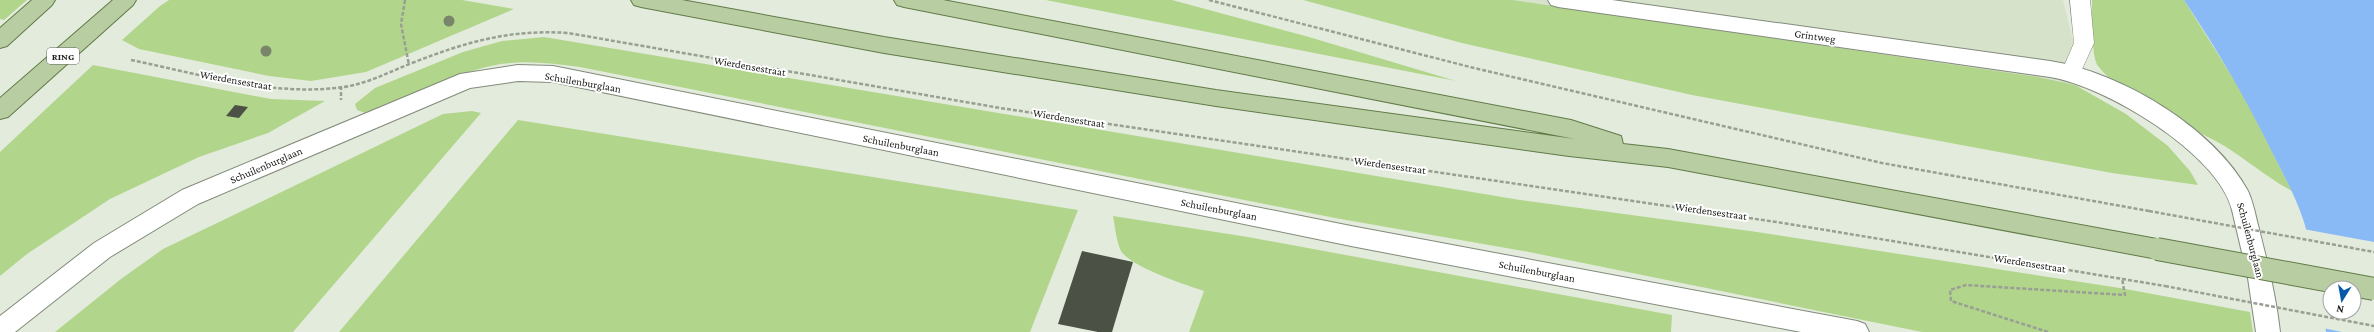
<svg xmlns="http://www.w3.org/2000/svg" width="2374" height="332" font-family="'Crimson Pro',serif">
<rect width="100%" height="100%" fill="#e3ecdc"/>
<!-- built -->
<polygon fill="#d7e2cb" points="1466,0 2063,0 2085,88"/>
<!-- green -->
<g fill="#b2d58c">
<polygon points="0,0 27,0 4,20 0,19"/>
<polygon points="169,0 462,0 514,9 366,72 311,81 269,76 139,49 122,40 160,6"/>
<polygon points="1046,0 1172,0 1309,37 1456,81"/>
<polygon points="1303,0 1512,0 2038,77 2075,85 2126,114 2168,146 2190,171 2198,185 2112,173 1692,95 1462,43"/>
<path d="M2092 0H2184L2243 94 2292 191C2268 178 2248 161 2226 147 2189 125 2124 100 2098 66 2091 57 2092 13 2092 0Z"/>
<path d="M544 37 1520 200 1750 231 2120 288 2250 312 2253 332H1922L1529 252 1335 218 580 67C554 64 528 60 501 64 459 71 414 95 375 111L365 113 357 110 355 104 375 88 463 52 502 41Z"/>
<polygon points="93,65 271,99 325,101 268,133 199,157 110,199 27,254 0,276 0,152"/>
<polygon points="472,111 481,113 293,332 55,332 121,279 163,249 443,114"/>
<polygon points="518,120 1078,210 1030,332 339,332"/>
<path d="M1113 216 1248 237 1672 315 1671 332H1189L1204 291C1186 285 1127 266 1120 249 1116 239 1115 226 1113 216Z"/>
</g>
<!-- water -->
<path fill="#89baf5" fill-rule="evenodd" d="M2184 0H2374V332H2326C2322 295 2315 257 2304 222 2296 198 2284 175 2272 152 2246 99 2217 49 2184 0ZM2330 288H2354V312H2330Z"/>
<!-- pier -->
<path fill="#e3ecdc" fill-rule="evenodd" d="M2303 229 2374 242V332H2342L2323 328 2321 305ZM2330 288H2354V312H2330Z"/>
<!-- building -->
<g fill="#4b5245">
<polygon points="235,105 248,107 239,118 226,116"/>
<polygon points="1082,251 1133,262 1112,332 1098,332 1058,324"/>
</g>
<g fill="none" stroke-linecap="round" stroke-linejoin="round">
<defs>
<polygon id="lane" points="2070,0 2090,0 2094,43 2078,78 2071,81 2064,78 2061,73 2074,43"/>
<g id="street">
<path d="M1548 0H1612L2050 61C2120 72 2213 127 2248 191 2253 202 2255 213 2258 225 2267 261 2276 295 2280 332H2256L2248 278 2232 210C2218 153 2105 86 2050 77L1558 7 1551 5Z"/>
<polygon points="518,65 553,66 1351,226 1857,321 1865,324 1869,332 1801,332 1351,246 553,82 518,81 470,88 198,204 110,257 15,332 0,332 0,316 94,243 182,190 460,74"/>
</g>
<g id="primary">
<polygon points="32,0 55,0 52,5 7,46 0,48 0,28"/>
<polygon points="113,0 136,0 133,5 8,117 0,119 0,98"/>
<polygon points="631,0 682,0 884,37 1216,90 1575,139 904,7 897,5 894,0 943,0 1571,120 1621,136 1623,144 1668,149 2157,239 2165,242 2168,249 2165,256 2157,259 1668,167 1569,156 1216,106 884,53 641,7 634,5"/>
</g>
</defs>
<!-- lane casing -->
<use href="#lane" stroke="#828a7b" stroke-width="1"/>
<!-- street casing -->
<use href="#street" stroke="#828a7b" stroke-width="2"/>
<!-- primary casing -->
<use href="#primary" stroke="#627a48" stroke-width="2"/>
<!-- path -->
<g stroke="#999f93" stroke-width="2.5" stroke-dasharray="4 2" stroke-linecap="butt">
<polyline points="405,0 401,24 409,65"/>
<polyline points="1209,0 1474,68 1882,163 2149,211"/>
<path d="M131 60C200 74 272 97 344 87 369 83 389 72 412 63 466 42 510 29 568 33L1000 108 1783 223 2165 286"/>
<polyline points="341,86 341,100"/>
<polyline points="2048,332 1951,301 1950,290 1966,285 2125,295 2122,278"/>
</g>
<!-- lane -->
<use href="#lane" fill="#fff" fill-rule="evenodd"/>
<!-- street -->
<use href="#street" fill="#fff" fill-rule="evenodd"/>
<!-- primary -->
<use href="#primary" fill="#b8cda1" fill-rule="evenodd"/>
<defs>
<polyline id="primary-bridge" points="2157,249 2374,289"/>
</defs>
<!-- primary-bridge casing -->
<use href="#primary-bridge" stroke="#627a48" stroke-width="24" stroke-linecap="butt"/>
<!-- path-bridge -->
<g stroke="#999f93" stroke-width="2.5" stroke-dasharray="4 2" stroke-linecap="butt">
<polyline points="2149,211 2374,252"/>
<polyline points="2165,286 2374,326"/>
</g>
<!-- primary-bridge -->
<use href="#primary-bridge" stroke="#b8cda1" stroke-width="22"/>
</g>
<!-- trees -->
<g fill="#79866b">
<circle cx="449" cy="21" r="5.5"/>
<circle cx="266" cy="51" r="5.5"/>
</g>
<g text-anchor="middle" stroke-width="4" stroke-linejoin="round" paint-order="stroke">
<!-- shield labels -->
<rect fill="#fff" stroke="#60625e" stroke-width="1" x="47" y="48" width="32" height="16" rx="3"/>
<g font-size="10" font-weight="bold" fill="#1c1e19">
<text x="63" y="60">RING</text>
</g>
<!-- street labels -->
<g font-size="11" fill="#1c1e19" stroke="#fff">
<text transform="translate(1815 36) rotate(8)" y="4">Grintweg</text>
<text transform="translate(750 66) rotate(10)" y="4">Wierdensestraat</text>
<text transform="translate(236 80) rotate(10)" y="4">Wierdensestraat</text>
<text transform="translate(583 82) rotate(10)" y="4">Schuilenburglaan</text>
<text transform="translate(1069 118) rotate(9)" y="4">Wierdensestraat</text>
<text transform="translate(901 145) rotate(11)" y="4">Schuilenburglaan</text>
<text transform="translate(266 165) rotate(-23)" y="4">Schuilenburglaan</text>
<text transform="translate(1390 165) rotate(8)" y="4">Wierdensestraat</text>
<text transform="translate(1219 209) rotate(11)" y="4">Schuilenburglaan</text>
<text transform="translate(1711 211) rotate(8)" y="4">Wierdensestraat</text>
<text transform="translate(2251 240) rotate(75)" y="4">Schuilenburglaan</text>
<text transform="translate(2030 263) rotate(9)" y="4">Wierdensestraat</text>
<text transform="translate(1537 271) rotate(11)" y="4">Schuilenburglaan</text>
</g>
</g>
<!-- north arrow -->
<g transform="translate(2342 300) rotate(191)"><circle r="19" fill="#ffffff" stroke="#a4a5a3"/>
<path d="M0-3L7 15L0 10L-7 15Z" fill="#045aa8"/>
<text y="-6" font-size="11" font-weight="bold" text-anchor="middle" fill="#1c1e19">N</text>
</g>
</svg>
